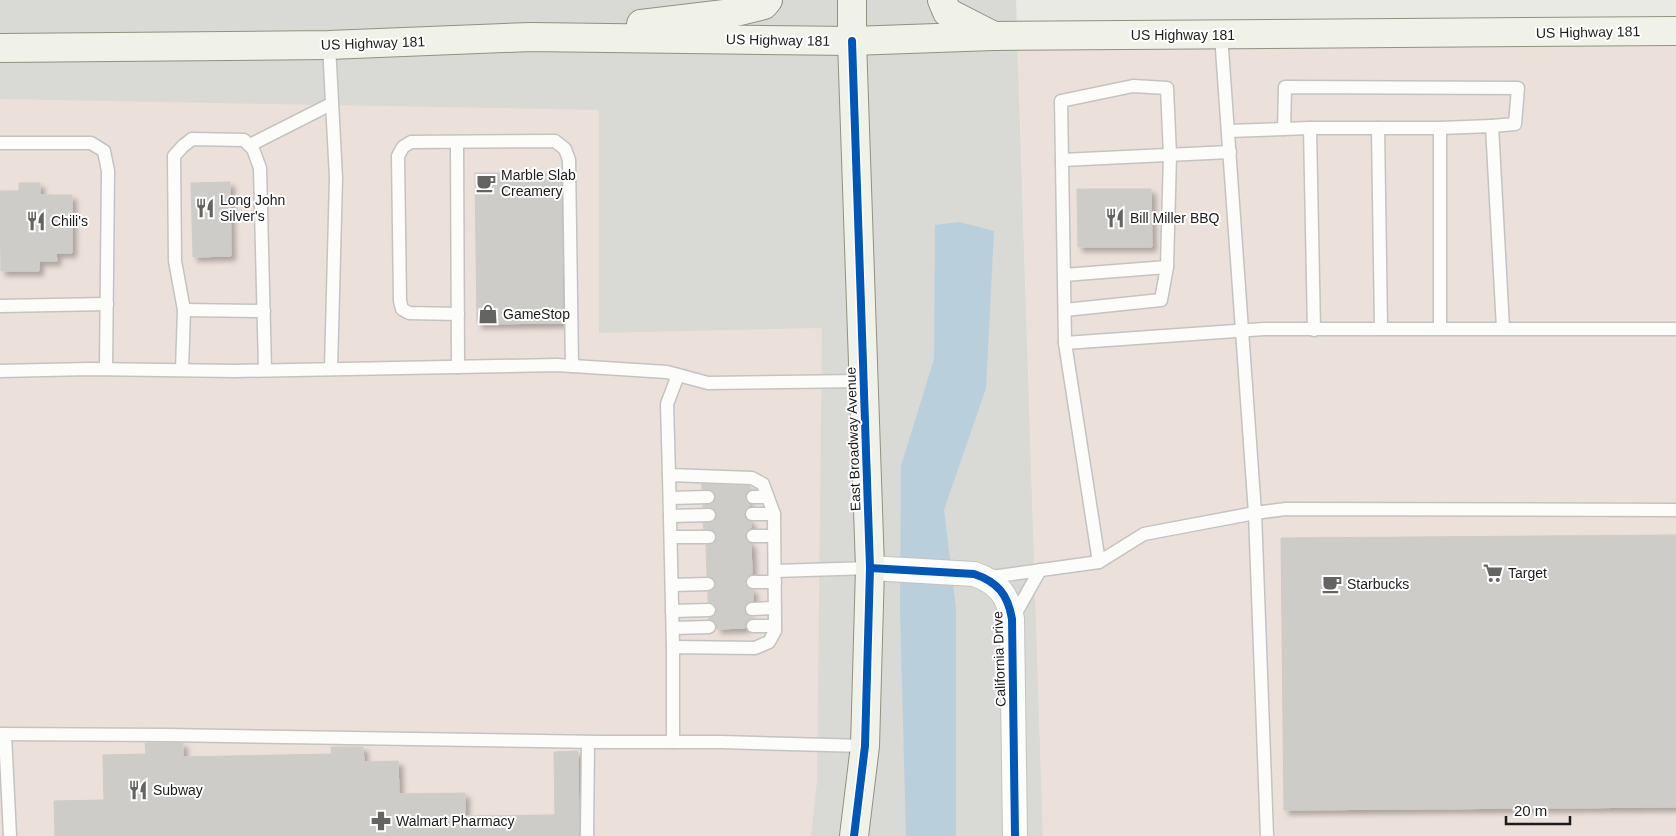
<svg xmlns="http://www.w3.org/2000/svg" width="1676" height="836" font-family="Arial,sans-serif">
<defs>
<filter id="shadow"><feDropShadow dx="4.5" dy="4.5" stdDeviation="2.5" flood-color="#0004"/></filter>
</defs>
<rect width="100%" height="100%" fill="#eaeae5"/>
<!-- residential -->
<polygon fill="#d9d9d6" points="0,0 1016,0 1043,836 0,836"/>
<!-- commercial -->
<g fill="#ece0db">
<polygon points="1676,43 1676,836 1043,836 1018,45"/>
<polygon points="0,99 599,110 599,333 822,328 817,782 811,836 0,836"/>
</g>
<!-- water -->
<polygon fill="#bacfdc" points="959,222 994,231 986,388 944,510 956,609 956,836 906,836 900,610 901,466 934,359 935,225"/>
<!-- building -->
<g fill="#cdccc8" stroke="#cdccc6" filter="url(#shadow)">
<polygon points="475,173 561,173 563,323 477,324"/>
<polygon points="230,182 231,256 193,257 191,183"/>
<polygon points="19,183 40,183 40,195 72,195 72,253 56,253 57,261 39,261 39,271 1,271 0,191 19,191"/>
<polygon points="1077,189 1151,189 1152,247 1078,247"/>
<polygon points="702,484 750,486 750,490 746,493 745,497 750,506 745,510 744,514 745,518 751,522 751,528 746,532 745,536 746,540 751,544 752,574 746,578 745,582 749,589 753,590 753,601 747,602 744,609 745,614 753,618 746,622 745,628 717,629 716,622 708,619 716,614 717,609 713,603 708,602 708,592 713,591 716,583 712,577 707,576 706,545 713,544 717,537 713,530 704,529 703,523 714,522 717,514 712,508 703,507 703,505 713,504 716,496 711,490 702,489"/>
<polygon points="1676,535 1676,807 1284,810 1281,538"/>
<polygon points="145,743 183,743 183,757 332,754 331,747 363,747 364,762 398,761 399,794 465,793 465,816 555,815 554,752 578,751 579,836 55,836 54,801 104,800 103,755 146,754"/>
</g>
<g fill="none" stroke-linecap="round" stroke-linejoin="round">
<defs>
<g id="lane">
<polyline points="1221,35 1255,513 1267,836"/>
<polyline points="329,45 336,178 331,369"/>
<polyline points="1378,128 1381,328"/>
<polyline points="1440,128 1440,329"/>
<polyline points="1284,129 1285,87 1518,88 1515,124 1492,126"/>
<polyline points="1228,131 1310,128"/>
<polyline points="457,142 458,367"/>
<polyline points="0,143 91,143 104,151 108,171 106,369"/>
<polyline points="250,145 331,104"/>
<polyline points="1062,160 1230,152"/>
<polyline points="1064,275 1167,267 1170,155 1167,88 1133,86 1061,101 1065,343 1099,562"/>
<polyline points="0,306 107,304"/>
<polyline points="184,310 264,311"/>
<polyline points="1065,310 1161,300 1167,267"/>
<polyline points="458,314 409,313 402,309 400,301 398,156 403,147 411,142 555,141 565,149 569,160 572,366"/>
<polyline points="1314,330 1310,128 1440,128 1492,126 1503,328"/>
<polyline points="1065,343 1264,329 1676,329"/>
<polyline points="182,370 184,310 175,261 174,156 183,146 192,139 244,140 253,149 260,168 265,370"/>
<polyline points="0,371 89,369 235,371 557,365 667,372 708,383 863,381"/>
<polyline points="669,475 673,647"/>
<polyline points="753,497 767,497"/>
<polyline points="670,498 708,497"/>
<polyline points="752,514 774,514"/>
<polyline points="670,516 709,515"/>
<polyline points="753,536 774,536"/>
<polyline points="671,537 709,537"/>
<polyline points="775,571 870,568"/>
<polyline points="984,578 1099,562 1144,534 1255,513 1286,509 1676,510"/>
<polyline points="753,582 775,582"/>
<polyline points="672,585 708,584"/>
<polyline points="752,609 775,608"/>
<polyline points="672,611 709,610"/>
<polyline points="1013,618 1040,570"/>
<polyline points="753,626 775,626"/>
<polyline points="673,628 709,627"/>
<polyline points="0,734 167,735 600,742 721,742 865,746"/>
<polyline points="5,734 10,836"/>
<polyline points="673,742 673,647 755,648 769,642 775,631 775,626 774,514 763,484 752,478 669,475 667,404 678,375"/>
<polyline points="587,836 588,742"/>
</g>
<path id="street" d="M870 568 974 574C998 582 1008 595 1012 619L1015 836"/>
<g id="secondary">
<polyline points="852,0 852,41 870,568 865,746 854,836"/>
<polyline points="942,0 947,12 992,35"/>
<polyline points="641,24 732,13 764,5 768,0"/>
<polyline points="0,48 329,45 530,37 852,41 993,36 1676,31"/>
</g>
</defs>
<!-- lane casing -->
<use href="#lane" stroke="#c3c3c1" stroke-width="15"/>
<!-- street casing -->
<use href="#street" stroke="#c3c3c1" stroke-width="26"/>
<!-- secondary casing -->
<use href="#secondary" stroke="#8e937f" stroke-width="30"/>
<!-- lane -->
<use href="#lane" stroke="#fcfcfb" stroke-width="12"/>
<!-- street -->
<use href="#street" stroke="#fcfcfb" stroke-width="24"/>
<!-- secondary -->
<use href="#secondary" stroke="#f0f2ea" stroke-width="28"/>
<defs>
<g id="cycleway">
<polyline points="852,41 870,568 865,746 854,836"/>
<path d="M870 568 974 574C998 582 1008 595 1012 619L1015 836"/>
</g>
</defs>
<!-- cycleway casing -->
<use href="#cycleway" stroke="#fff" stroke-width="11"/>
<!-- cycleway -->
<use href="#cycleway" stroke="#0057b8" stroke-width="8"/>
</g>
<!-- icons -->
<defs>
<symbol id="cafe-bare" viewBox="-9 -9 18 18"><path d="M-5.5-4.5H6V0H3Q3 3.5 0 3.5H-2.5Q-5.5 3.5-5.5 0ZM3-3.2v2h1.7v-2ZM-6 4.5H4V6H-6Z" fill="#646462" stroke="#fff" stroke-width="2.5" paint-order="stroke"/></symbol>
<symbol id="restaurant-bare" viewBox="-9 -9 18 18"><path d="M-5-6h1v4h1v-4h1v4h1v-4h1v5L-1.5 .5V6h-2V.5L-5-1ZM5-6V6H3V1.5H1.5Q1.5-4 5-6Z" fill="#646462" stroke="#fff" stroke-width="2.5" paint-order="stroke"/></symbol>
<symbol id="shop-bare" viewBox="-9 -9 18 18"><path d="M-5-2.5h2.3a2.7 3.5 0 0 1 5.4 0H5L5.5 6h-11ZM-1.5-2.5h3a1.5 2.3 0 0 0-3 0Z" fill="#646462" stroke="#fff" stroke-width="2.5" paint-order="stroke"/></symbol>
<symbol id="supermarket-bare" viewBox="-9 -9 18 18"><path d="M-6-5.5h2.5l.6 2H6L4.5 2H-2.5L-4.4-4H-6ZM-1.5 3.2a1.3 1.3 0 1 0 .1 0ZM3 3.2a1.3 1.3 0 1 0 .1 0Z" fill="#646462" stroke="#fff" stroke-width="2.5" paint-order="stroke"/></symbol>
<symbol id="pharmacy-bare" viewBox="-9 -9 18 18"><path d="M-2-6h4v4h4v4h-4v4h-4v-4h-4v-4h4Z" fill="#646462" stroke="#fff" stroke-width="2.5" paint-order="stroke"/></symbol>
</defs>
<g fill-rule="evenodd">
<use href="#cafe-bare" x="472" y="169" width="28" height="28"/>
<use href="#restaurant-bare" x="191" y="194" width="28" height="28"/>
<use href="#restaurant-bare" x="1101" y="204" width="28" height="28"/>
<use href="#restaurant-bare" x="22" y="207" width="28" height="28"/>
<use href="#shop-bare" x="474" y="300" width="28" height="28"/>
<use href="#supermarket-bare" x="1479" y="559" width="28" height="28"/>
<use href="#cafe-bare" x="1318" y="570" width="28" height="28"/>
<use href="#restaurant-bare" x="124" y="776" width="28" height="28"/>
<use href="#pharmacy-bare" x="367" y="807" width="28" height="28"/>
</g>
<g text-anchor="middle" stroke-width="4" stroke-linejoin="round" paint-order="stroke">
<!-- street labels -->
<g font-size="14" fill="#1c1c1c" stroke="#fff">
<text transform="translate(1588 32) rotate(-1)" y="5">US Highway 181</text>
<text x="1183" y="40">US Highway 181</text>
<text transform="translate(778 40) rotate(1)" y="5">US Highway 181</text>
<text transform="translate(373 43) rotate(-2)" y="5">US Highway 181</text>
<text transform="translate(853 439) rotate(-92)" y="5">East Broadway Avenue</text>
<text transform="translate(999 659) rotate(-92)" y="5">California Drive</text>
</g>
<!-- poi labels -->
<g font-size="14" fill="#1c1c1c" stroke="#fff" text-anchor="start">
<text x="501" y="180">Marble Slab<tspan x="501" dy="16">Creamery</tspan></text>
<text x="220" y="205">Long John<tspan x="220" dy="16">Silver's</tspan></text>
<text x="1130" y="223">Bill Miller BBQ</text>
<text x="51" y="226">Chili's</text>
<text x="503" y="319">GameStop</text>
<text x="1508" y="578">Target</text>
<text x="1347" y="589">Starbucks</text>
<text x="153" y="795">Subway</text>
<text x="396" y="826">Walmart Pharmacy</text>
</g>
</g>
<!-- scale -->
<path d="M1506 816v8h64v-8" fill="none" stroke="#1c1c1c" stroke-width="2.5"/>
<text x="1514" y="816" font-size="15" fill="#1c1c1c" stroke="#ffffff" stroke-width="4" paint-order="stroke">20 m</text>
</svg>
